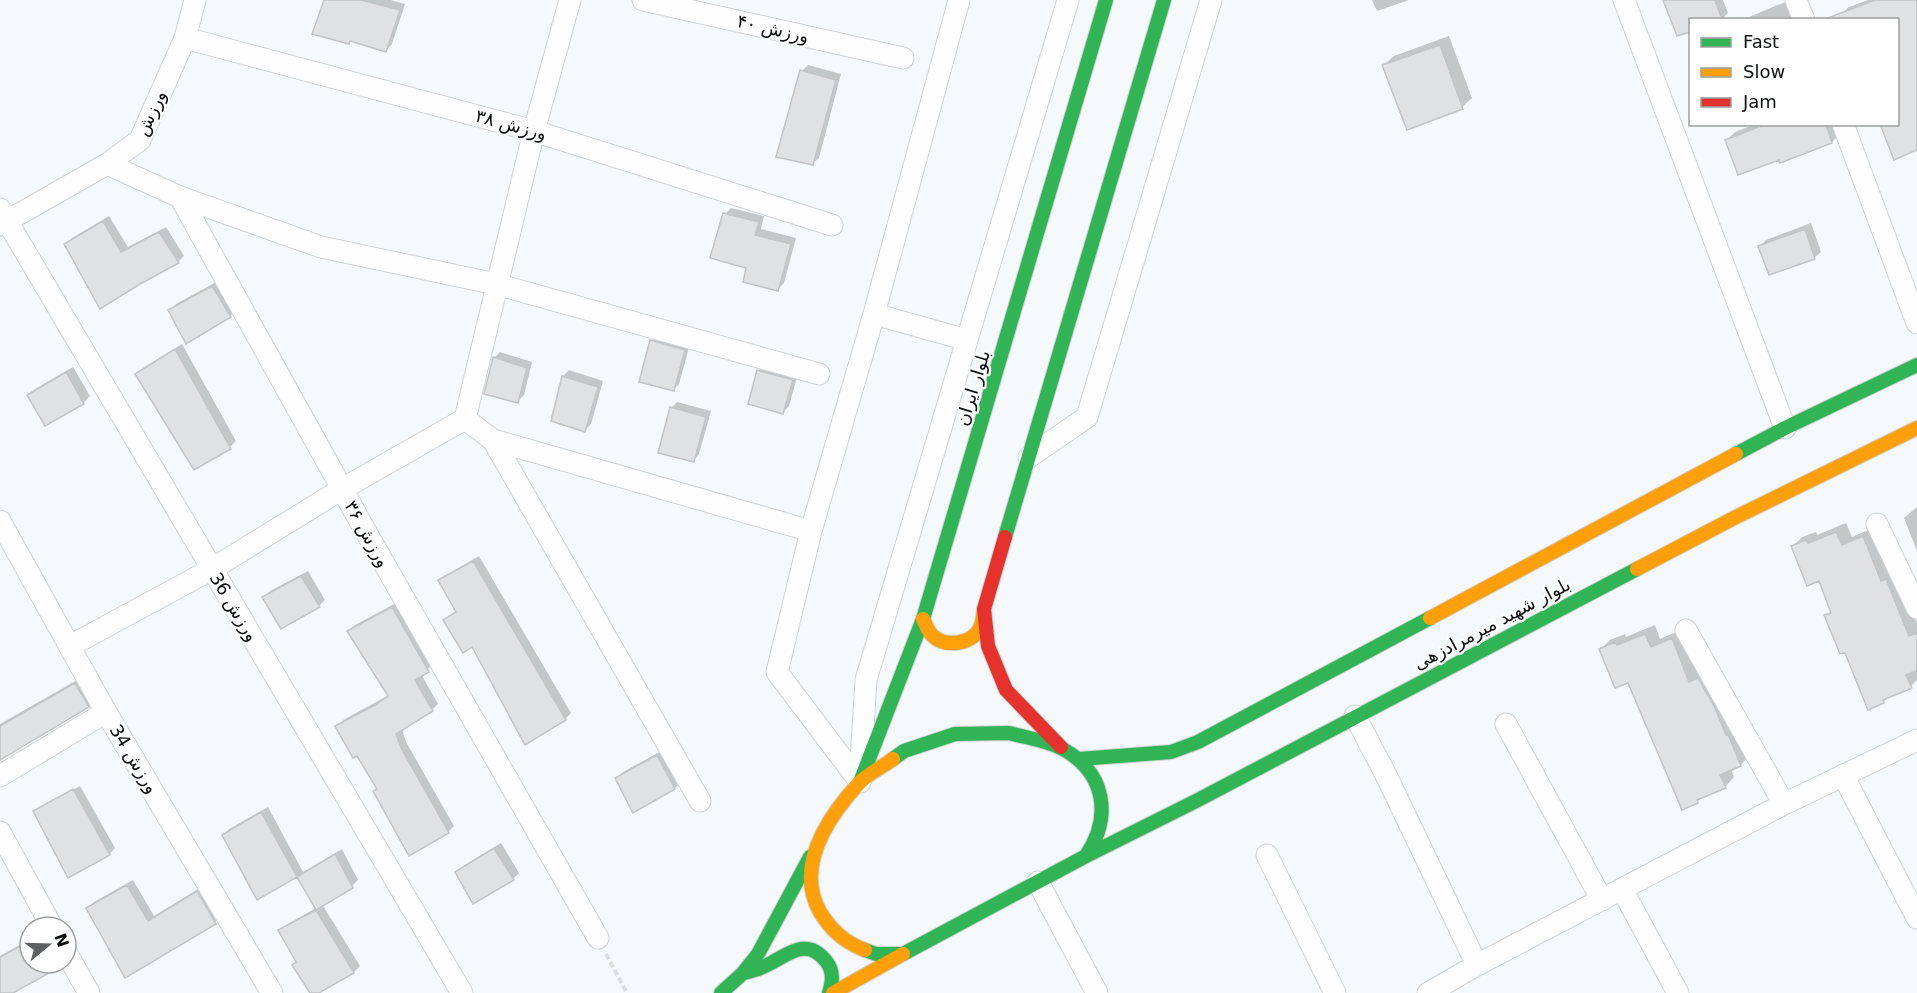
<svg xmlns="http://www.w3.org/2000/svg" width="1917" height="993" font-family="'DejaVu Sans','Noto Sans Arabic',sans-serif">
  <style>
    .shadow { fill: #0003 }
    .building { fill: #e0e1e3; stroke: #c2c4c6; stroke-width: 1.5 }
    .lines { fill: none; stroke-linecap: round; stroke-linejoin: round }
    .street-casing { stroke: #d0d3d5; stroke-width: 23 }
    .fast-casing { stroke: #d0d3d5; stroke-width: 16 }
    .slow-casing { stroke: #d0d3d5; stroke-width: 16 }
    .jam-casing { stroke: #d0d3d5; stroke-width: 16 }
    .path { stroke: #dcdddd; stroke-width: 4; stroke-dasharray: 6 3; stroke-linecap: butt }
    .street { stroke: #fefefe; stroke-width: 21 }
    .fast { stroke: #30b455; stroke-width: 14 }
    .slow { stroke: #ff9f0a; stroke-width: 14 }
    .jam { stroke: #e5322d; stroke-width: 14 }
    .labels { text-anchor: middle; stroke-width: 4.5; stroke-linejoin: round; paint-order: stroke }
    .street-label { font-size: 18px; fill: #0c0e10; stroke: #fff }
  </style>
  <rect width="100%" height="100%" fill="#f6f9fb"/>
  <path class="shadow" d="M325 0H390L405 4 392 44 386 50 351 40 349 42Z
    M1372 0H1409L1377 11Z
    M1669 0H1723L1728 13 1721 20H1690V30L1678 34Z
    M1868 0H1917V148L1894 158 1880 124H1898V20L1842 13 1849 7Z
    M1785 2 1792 20H1742Z
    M1449 36 1472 98 1462 107 1384 65 1394 56Z
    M808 65 841 74 819 158 812 164 802 71Z
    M1755 124H1837L1840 134 1832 142 1781 161 1780 158 1727 140 1735 132Z
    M731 208 764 216 761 229 796 238 784 283 778 289 748 267 725 214Z
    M109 216 128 247 166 227 184 256 178 262 66 244 72 238Z
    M1811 223 1821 252 1814 258 1760 246 1766 240Z
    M218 281 237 310 230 316 187 342 170 311 176 304Z
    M657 335 690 344 679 384 673 390 651 341Z
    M182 344 236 441 230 447 194 468 137 374 143 368Z
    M500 352 532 362 524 395 518 401 494 358Z
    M764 365 798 374 789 406 783 412 758 371Z
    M73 367 90 396 84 402 46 424 29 395 35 389Z
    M569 370 603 381 591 424 585 430 563 376Z
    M677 402 711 411 699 454 693 460 671 408Z
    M1917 507V551L1904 518Z
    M1846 523 1852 537 1873 528 1895 570 1917 623V680L1911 686 1890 695 1883 702 1845 651 1826 616 1832 610 1820 579 1792 547 1802 537 1816 532 1817 535Z
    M479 556 571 713 565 719 525 743 472 645 445 620 457 611 440 581 446 575Z
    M308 571 325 600 319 606 264 598 270 591Z
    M398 602 434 664 421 674 438 704 432 710 402 729 406 742 454 826 448 832 378 788 358 754 337 727 343 720 389 695 349 631 355 625Z
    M1655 625 1660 639 1681 630 1750 755 1741 765 1731 769 1734 777 1725 787 1704 795 1697 802 1628 681 1601 649 1610 640 1625 634 1626 637Z
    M84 676 96 698 88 706 0 758V724Z
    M663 750 681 782 675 788 634 811 617 778 623 772Z
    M79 784 115 848 109 854 35 811 40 806V808L80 786Z
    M268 807 303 872 342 849 358 880 352 886 322 904 360 966 354 972 316 993H312L280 931 286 925 316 908 297 875 258 898 223 835 229 829Z
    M501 843 519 873 513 879 457 872 463 866Z
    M133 880 154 916 203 886 221 916 215 922 126 976 88 908 94 902Z
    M30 939V963H60L54 969 11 993H0V956Z"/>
  <path class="building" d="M324 0H361L400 10 386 52 350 41 349 44 312 34Z
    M1663 0H1715L1722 20H1690V32L1677 36Z
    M1875 0H1917V150L1894 160 1880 124H1898V20H1828V18Z
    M1440 45 1463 109 1407 130 1382 65Z
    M800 70 836 80 813 165 776 157Z
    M1766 124H1826L1832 143 1780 163 1779 160 1738 175 1725 140Z
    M723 213 759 222 755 235 791 244 778 291 743 282 746 268 710 258Z
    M103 221 121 252 159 232 179 263 140 284 100 309 64 244Z
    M1805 229 1815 259 1769 275 1758 246Z
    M212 286 231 317 186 344 168 310Z
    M650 340 685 350 674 391 639 382Z
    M175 349 231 449 194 470 135 374Z
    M493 357 527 368 518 403 484 394Z
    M757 370 793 380 783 414 748 404Z
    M66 372 84 404 45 426 27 395Z
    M562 376 598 387 585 432 551 421Z
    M670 407 706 417 694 462 658 453Z
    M1836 532 1842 545 1863 536 1881 581 1886 579 1909 636 1917 633V670L1906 675 1912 688 1883 700 1884 703 1868 710 1845 653 1840 654 1824 615 1831 613 1819 581 1807 586 1791 546 1806 540 1808 543Z
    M473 561 566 720 525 745 472 647 463 653 443 620 456 612 438 580Z
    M301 576 320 607 281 629 262 597Z
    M392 607 429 672 415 680 433 711 396 734 401 748 449 833 409 856 373 791 377 789 357 756 353 758 335 726 375 705 388 696 347 631Z
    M1645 634 1651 647 1672 638 1689 682 1698 678 1715 708 1726 735 1728 734 1741 766 1720 775 1726 788 1697 800 1698 803 1682 810 1628 683 1615 688 1599 649 1615 642 1617 645Z
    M75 683 89 707 0 760V726Z
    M657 755 675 789 633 813 615 778Z
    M73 789 110 855 68 878 33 811Z
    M261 812 297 877 257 900 222 835Z
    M494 848 514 880 473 904 455 872Z
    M335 854 353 888 316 910 297 877Z
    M127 885 148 921 197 891 216 924 125 978 86 908Z
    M316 910 354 973 319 993H310L292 965 296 962 278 930Z
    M30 941V963H58L60 967 13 993H0V957Z"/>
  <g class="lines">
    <defs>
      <path id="street" d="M643 0 903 58
        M1624 0 1785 428
        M1796 0 1804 20
        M185 38 534 131 832 225
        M1843 124 1917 323
        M107 164 180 197 361 523 598 938
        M180 197 321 247 496 284 819 374
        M0 209 462 993
        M0 225 107 164 140 140 185 38 195 0
        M874 314 967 340
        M465 419 493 440 811 531
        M493 440 700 801
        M1029 457 1087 417 1211 0
        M0 521 106 712 272 993
        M1877 524 1917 608
        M1686 630 1784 804
        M70 646 212 569 342 489 465 419 534 131 570 0
        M1355 716 1385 773 1477 965
        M1506 724 1602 900
        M861 762 866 680 1068 0
        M1843 775 1917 918
        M0 776 106 712
        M860 782 777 672 811 531 874 314 959 0
        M0 832 52 927
        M1267 855 1335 993
        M1038 882 1097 993
        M1622 889 1678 993
        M66 952 89 993
        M1428 993 1477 965 1784 804 1917 740"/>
      <path id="fast" d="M1736 454 1785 428 1917 365
        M1005 537 1164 0
        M893 759 904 751 955 734 1009 733
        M1079 759 1171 752 1198 742 1430 618
        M860 782 923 619 1106 0
        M1086 856 1198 800 1637 569
        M865 950 876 954H903L1086 856C1112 817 1106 773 1063 749 1046 740 1027 738 1009 733
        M744 973C752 971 760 969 767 965 788 955 806 936 826 961 834 971 833 982 829 993
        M721 993 742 974 758 954 810 857"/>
      <path id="slow" d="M1637 569 1734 518 1917 428
        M1430 618 1736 454
        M923 619C926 625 928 632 933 636 946 648 972 644 980 628 983 622 983 615 984 609
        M865 950C844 942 831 930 820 912 794 866 828 817 859 783 868 774 882 767 893 759
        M833 993 903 954"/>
      <path id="jam" d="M1005 537 984 609 988 646 1006 690 1061 747"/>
    </defs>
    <use href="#street" class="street-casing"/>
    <use href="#fast" class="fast-casing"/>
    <use href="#slow" class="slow-casing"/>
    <use href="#jam" class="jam-casing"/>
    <path class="path" d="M606 954 627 993"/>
    <use href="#street" class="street"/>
    <use href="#fast" class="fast"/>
    <use href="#slow" class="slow"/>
    <use href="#jam" class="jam"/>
  </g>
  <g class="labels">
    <g class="street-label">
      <text transform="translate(773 29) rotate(13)" y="6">ورزش ۴۰</text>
      <text transform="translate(151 113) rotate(-65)" y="6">ورزش</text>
      <text transform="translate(511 125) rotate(15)" y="6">ورزش ۳۸</text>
      <text transform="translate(973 388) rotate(-73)" y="6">بلوار ایران</text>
      <text transform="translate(367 534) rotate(61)" y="6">ورزش ۳۶</text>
      <text transform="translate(234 607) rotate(59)" y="6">ورزش 36</text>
      <text transform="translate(1492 624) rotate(-28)" y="6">بلوار شهید میرمرادزهی</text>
      <text transform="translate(134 759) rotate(59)" y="6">ورزش 34</text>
    </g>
  </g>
  <rect x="1689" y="18" width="210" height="108" fill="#ffffff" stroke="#9e9f9f" stroke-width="1.5"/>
  <rect x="1701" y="38" width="30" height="9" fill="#30b455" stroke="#9e9f9f" stroke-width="1.5"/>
  <text x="1743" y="48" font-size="18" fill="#0c0e10">Fast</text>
  <rect x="1701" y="68" width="30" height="9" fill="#ff9f0a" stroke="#9e9f9f" stroke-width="1.5"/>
  <text x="1743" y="78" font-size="18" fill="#0c0e10">Slow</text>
  <rect x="1701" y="98" width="30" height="9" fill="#e5322d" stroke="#9e9f9f" stroke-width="1.5"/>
  <text x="1743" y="108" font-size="18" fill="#0c0e10">Jam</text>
  <g transform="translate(48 945) rotate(71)"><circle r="28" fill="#ffffff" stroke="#9e9f9f" stroke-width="1.5"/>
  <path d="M0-4.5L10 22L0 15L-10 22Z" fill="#5e6062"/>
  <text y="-9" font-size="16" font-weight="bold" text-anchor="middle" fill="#0c0e10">N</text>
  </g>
</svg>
